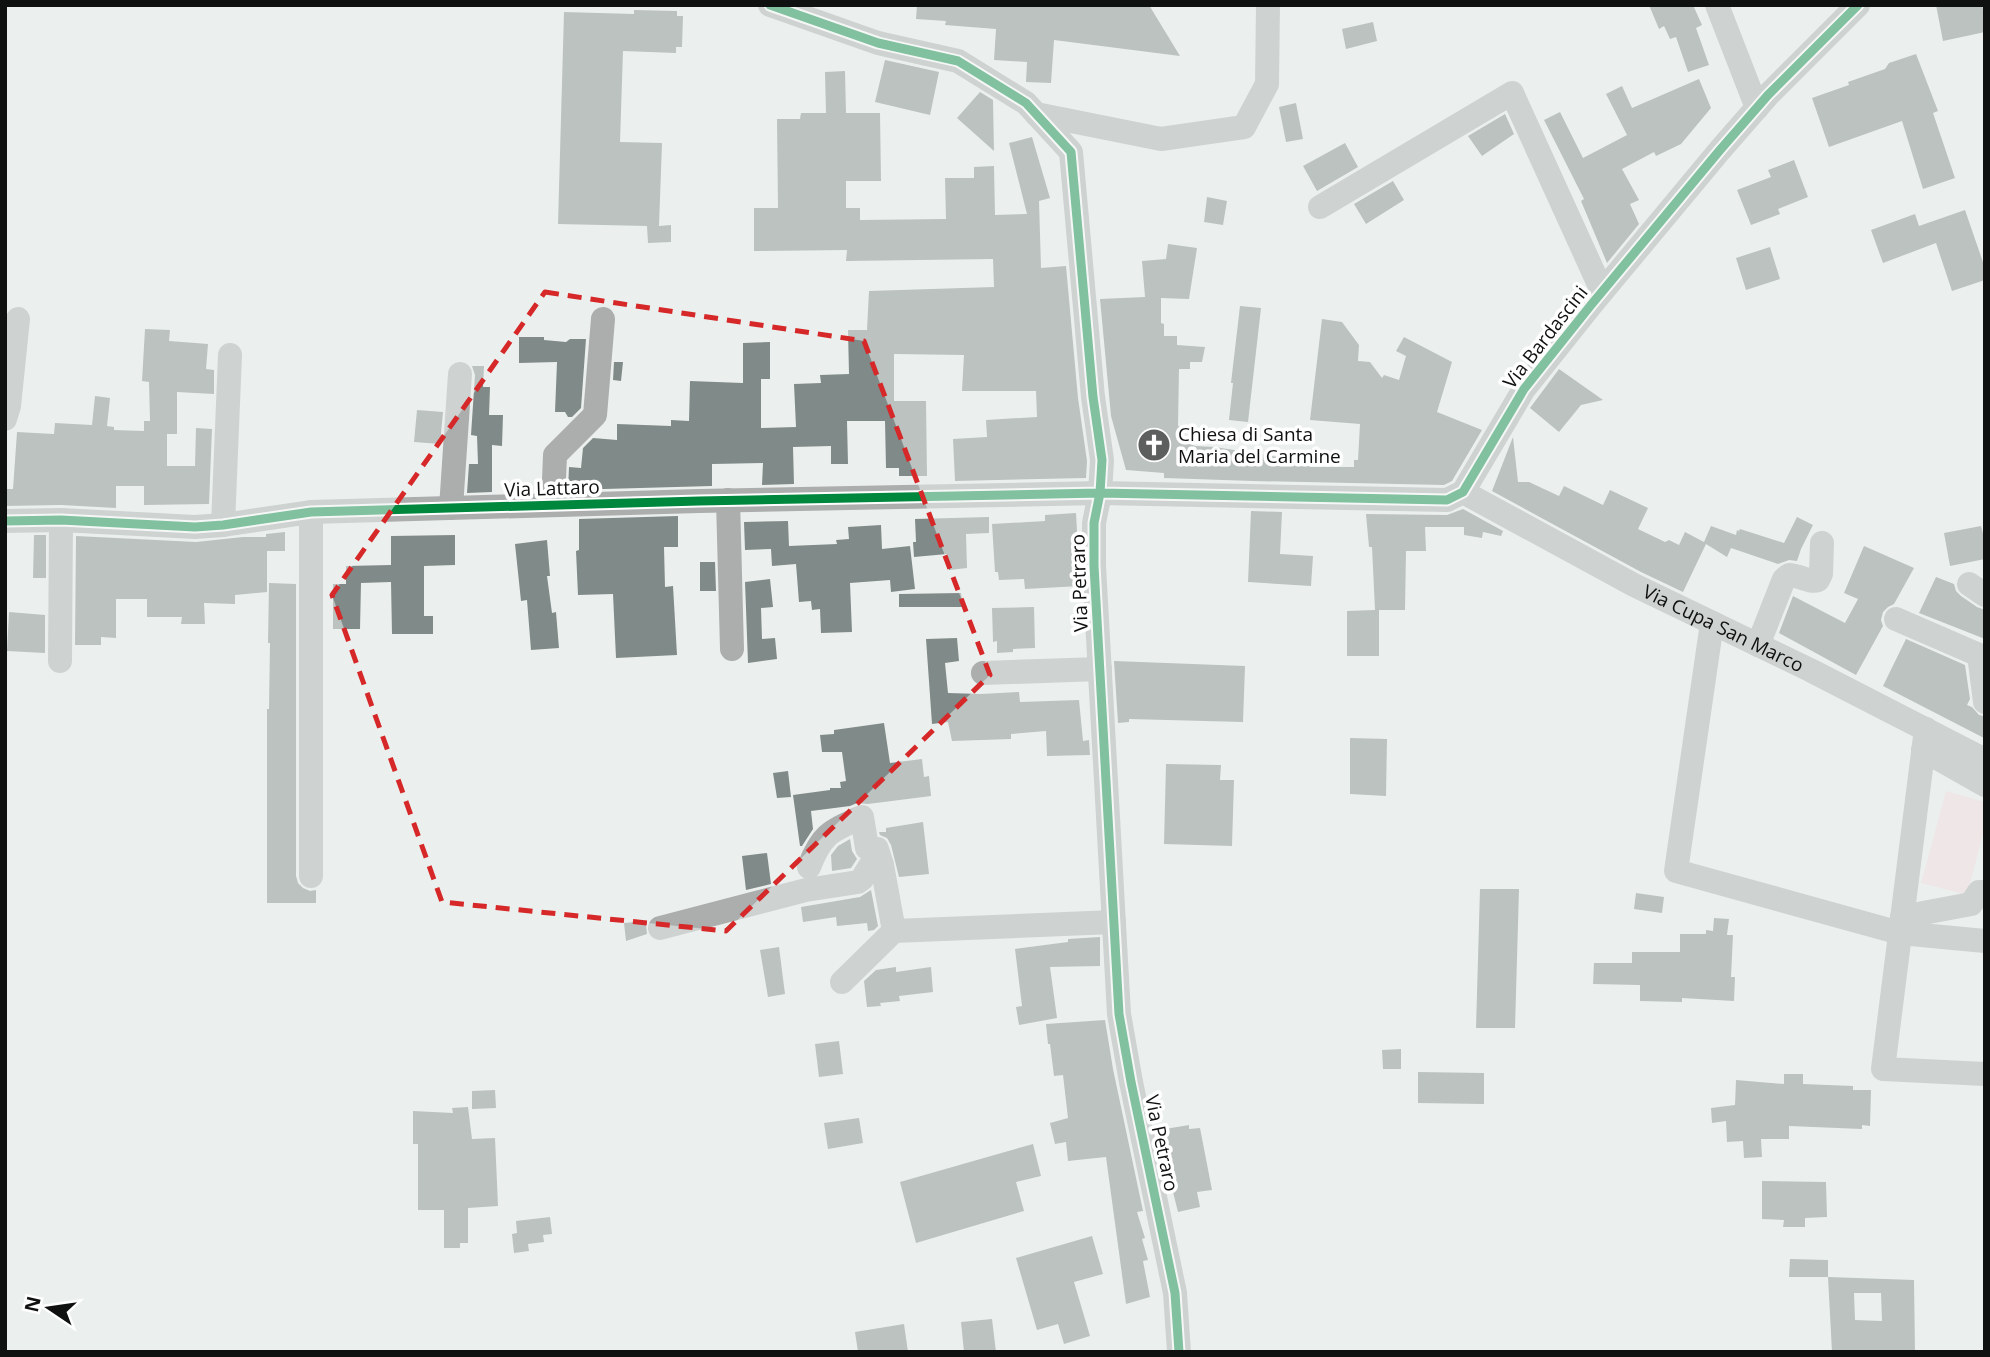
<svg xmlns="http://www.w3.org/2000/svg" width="1990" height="1357" font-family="'Open Sans',sans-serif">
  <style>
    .green { fill: #f2d9de }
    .building { fill: #808a88; fill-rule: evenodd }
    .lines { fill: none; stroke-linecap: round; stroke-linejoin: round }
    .minor { stroke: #acadad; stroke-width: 24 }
    .cycleway-casing { stroke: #fff; stroke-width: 13 }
    .cycleway { stroke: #00873e; stroke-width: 9 }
    .marked { fill: none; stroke: #d62828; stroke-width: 5; stroke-dasharray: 14 9; stroke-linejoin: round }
    .labels { text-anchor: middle; stroke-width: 7; stroke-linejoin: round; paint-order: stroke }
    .street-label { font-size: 19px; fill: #0f1110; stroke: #fff }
    .poi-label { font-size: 19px; fill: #0f1110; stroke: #fff; text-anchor: start }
  </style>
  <rect width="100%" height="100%" fill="#ebf0ee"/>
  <path class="green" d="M1946 791 1985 802V827L1967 895 1921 883Z"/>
  <path class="building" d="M917 5H1149L1180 56 1054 40 1051 83 1026 82 1027 62 994 60 996 29 945 25 946 21 916 19Z
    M1649 5H1693L1702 25 1696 28 1709 65 1688 72 1676 37 1670 39 1664 26 1659 29Z
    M1936 5H1982L1985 18V32L1943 41Z
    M634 10 677 11V16H683L682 47H676V53L623 51 620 142 662 143 659 226 671 225V242L648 243 647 226 558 224 564 12 634 14Z
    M1373 22 1377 41 1346 49 1342 29Z
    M1916 54 1938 111 1933 113 1955 178 1923 189 1902 121 1829 147 1812 98 1849 85 1848 82 1885 69 1889 63Z
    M885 60 939 72 930 115 875 102Z
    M845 71 846 113H880L881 181H846V208H860V220L946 219 945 178H974V167L994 166 995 215 1027 214 1009 143 1032 137 1050 198 1039 201 1041 268 1066 266 1078 398 1087 461 1086 478 955 481 953 439 987 437 986 420 1037 417 1036 391H962L964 355 894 354V401H926L927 476H899V468H886L885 421H847L848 464H831V446L793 447 794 484 762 485 763 463 712 464V486L568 490 569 467 581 468 583 448 593 438 617 440V424L671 426V420L689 421 690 381 743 383V343L770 342V379H761V428L796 427 794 384 821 383 820 375 849 374 848 330H867L869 291 994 287 993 259 846 261 847 250 754 251V208H778L777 119H800L801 113H826L825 72Z
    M1699 79 1711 108 1681 144 1656 156 1654 152 1622 169 1639 200 1630 204 1639 224 1607 263 1581 201 1584 199 1544 120 1560 112 1583 158 1627 135 1606 94 1622 86 1632 108Z
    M980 92 993 100 994 151 957 118Z
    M1296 103 1303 139 1286 142 1279 107Z
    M1505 114 1514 134 1482 156 1468 136Z
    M1345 143 1358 167 1317 191 1303 166Z
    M1794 160 1808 197 1778 209 1780 214 1751 225 1737 190 1771 177 1768 170Z
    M1393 181 1404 200 1366 224 1354 204Z
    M1207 197 1227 201 1223 225 1204 222Z
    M1965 210 1985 268V280L1952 291 1936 243 1883 263 1871 230 1915 214 1919 226Z
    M1168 244 1197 248 1189 299 1161 298V323L1164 324V336H1177V345L1205 347 1202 362H1190V369H1179L1178 426 1182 427 1178 438 1195 446 1215 447 1284 458V452L1296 460H1310V467H1354V460H1358L1360 424 1310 420 1322 319 1342 322 1359 345 1358 361 1370 362 1382 378 1384 375 1399 380 1406 356 1396 351 1404 337 1452 362 1437 412 1482 430 1452 481 1444 485 1253 481 1164 478V473L1126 470 1111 416 1100 299 1145 297 1142 261 1166 259Z
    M1770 247 1780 279 1746 290 1736 258Z
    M1240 306 1261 308 1248 422 1229 420 1233 383H1231Z
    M145 329 170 330 169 341 208 344 206 369 214 370V394L177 392V434H167V466H195L196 428 212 429 209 504 144 505V486H116V508L61 505 5 506V489H13L17 432 54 434 55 423 92 425 95 396 110 398 107 426 114 427V430L144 431V421H150L149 382 142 381Z
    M519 337H544V340L566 342 570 339H586L581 408 572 417H568L565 412H555L557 362 519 363Z
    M614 362H623L621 381 613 380Z
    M472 366H484L483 387H490L489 415H503L502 446 492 445V492L467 493 469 464H478L477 436 471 435 475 375Z
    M1559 369 1603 400 1581 405 1559 432 1530 408Z
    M417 410 443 412 440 444 414 442Z
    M1513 437 1518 482H1529L1559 496 1564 486 1603 505 1610 490 1648 508 1638 529 1665 542 1669 540 1679 545 1685 532 1704 542 1711 526 1736 535 1737 530 1739 531 1740 529 1784 543 1797 517 1813 525 1801 549 1797 561 1789 560 1778 564 1731 548 1727 557 1706 544 1683 592 1641 572 1492 491Z
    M1463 509 1503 531 1501 536 1483 532 1482 538 1464 535V527H1425L1426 551H1406L1405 610H1379V656H1347V611L1375 610 1372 547H1369L1366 514 1447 515Z
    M1251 511 1282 512 1280 554 1313 556 1311 586 1248 582Z
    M1076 513 1080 586 1025 589 1024 579 999 580 998 572H995L992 524 1045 521V515Z
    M678 516V547H664L665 587 673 586 677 655 616 658 613 594 578 595 576 551 579 550V519Z
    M989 517V533L966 534 967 568 949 570 947 554 914 557 913 542H916L915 519Z
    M788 521 789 546 837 544 836 540 849 539 848 527 881 525 882 549 910 546 915 589 891 592 890 580 850 583 852 632 821 633 820 609 812 610 811 601 799 602 796 564 772 566 771 549 745 550 744 522Z
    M1981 526 1985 541V559L1950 566 1944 533Z
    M285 532V551H267V592L235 595V604L204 603 205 624H181L182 617H147V599H116V638L101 637V645H75L76 536 196 542 243 537H266V534Z
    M34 535H46V578H33Z
    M455 535V565L424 566V616H433V634H392L391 582 361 583 360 629H333V584H346V566L391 565V536Z
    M547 540 550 576H547L552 613 556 612 559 648 531 650 527 600 521 601 515 544Z
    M1864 546 1914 568 1894 604 1888 607 1883 612 1881 620 1883 626 1856 675 1779 633 1793 596 1845 623 1858 599 1844 593Z
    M700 562H715L716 591H700Z
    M1936 577 1954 584 1956 591 1961 596 1977 607 1985 610V639L1919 613Z
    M770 579 773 607 761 608 762 639 775 638 777 659 748 663 745 582Z
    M269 583 296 584V876L298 883 303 888 310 891 316 890V903H267V709H269L270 643H268Z
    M961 593 963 607H899V594Z
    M1034 607 1035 648 1013 649V652L997 653V641L993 642 992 608Z
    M9 612 45 615V653L7 651Z
    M957 638 959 661 945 663 948 693 981 694 1019 692 1020 702 1079 700 1083 741 1089 740 1090 755 1047 756 1046 731 1011 734V739L952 741 948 722 932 724 926 639Z
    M1906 639 1965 665 1970 699 1967 705 1972 707 1979 715 1983 716 1984 738 1883 686Z
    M1114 661 1245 666 1243 722 1129 719V722L1118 723Z
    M884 723 890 763 922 759 924 777 929 776 931 796 868 804 857 803 850 806 811 811 813 829 802 846H800L793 795 830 790V788H841L840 782 846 781 842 752H822L820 735 834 734V730Z
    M1350 738 1387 739 1386 796 1350 794Z
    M1166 764 1221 765 1220 780H1234L1232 846 1164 844Z
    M788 771 791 797 777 798 773 773Z
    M923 822 929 874 899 877 891 845 887 838 880 835 879 832H886V828Z
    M850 839 852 851 857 859 851 868 832 871 831 855 838 846Z
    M767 853 771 884 746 890 742 856Z
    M1480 889H1519L1515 1028H1476Z
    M871 890 878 926 874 930 868 931 867 923 837 926 836 917 803 922 801 907 860 897Z
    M1636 893 1664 897 1662 913 1634 909Z
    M1714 918 1729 919 1727 935H1733L1731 977H1735L1734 1001 1682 998V1002L1640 1001V985L1593 984 1594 963H1632V952H1680V934H1706V930L1713 931Z
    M647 921 646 925 647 934 626 941 624 923Z
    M1100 937V966L1050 967 1057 1018 1019 1025 1016 1007 1022 1006 1015 949 1068 942V939Z
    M779 947 785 994 768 997 760 950Z
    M896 967V972L931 967 933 992 899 996 900 1001 880 1003 881 1006 867 1007 864 981 876 970Z
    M1105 1020 1113 1069 1143 1211 1137 1212 1145 1238 1142 1239 1148 1260 1143 1261 1150 1297 1126 1304 1106 1157 1068 1161 1066 1142 1055 1144 1050 1123 1068 1118 1063 1075 1054 1076 1050 1044H1048L1046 1024Z
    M839 1041 843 1074 819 1077 815 1044Z
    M1401 1049V1069H1383L1382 1050Z
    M1418 1072 1484 1073V1104L1418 1103Z
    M1784 1074H1803V1084L1853 1086V1090H1871L1870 1126 1862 1125V1129L1789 1126V1139H1761L1762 1157 1744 1158 1743 1141 1727 1142 1726 1121 1712 1123 1711 1108 1735 1105 1736 1080 1784 1084Z
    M495 1090 496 1108 472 1109V1091Z
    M468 1107 472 1139 495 1138 498 1206 468 1208V1243H460V1248H444V1210H418V1144H413V1111L453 1113 452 1108Z
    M859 1118 863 1143 828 1149 824 1123Z
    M1189 1125V1129L1200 1128 1212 1190 1197 1192 1200 1207 1178 1212 1173 1192H1170L1159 1130Z
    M1033 1144 1041 1176 1016 1182 1024 1211 916 1243 900 1182Z
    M1762 1181 1826 1182 1827 1217 1805 1218V1227H1783L1784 1220 1762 1219Z
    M550 1217 552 1234 543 1235 544 1242 528 1244 529 1251 514 1253 512 1234 517 1233 516 1221Z
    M1092 1236 1103 1274 1074 1282 1090 1336 1064 1344 1058 1324 1037 1330 1016 1258Z
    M1790 1259 1828 1260V1277L1914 1280 1915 1352H1832L1828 1277H1789ZM1854 1293H1881L1882 1321 1855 1320Z
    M992 1319 996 1352H964L961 1322Z
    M904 1324 908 1352H858L855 1332Z"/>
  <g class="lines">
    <g class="minor">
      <path d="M770 5 878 43 958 61 1026 103 1071 152 1093 397 1102 460 1100 493 1094 523V566L1119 1014 1131 1082 1175 1293 1179 1352"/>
      <path d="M1717 5 1757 108"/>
      <path d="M1036 114 1161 139 1244 127 1267 84 1268 5"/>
      <path d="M1320 207 1512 93 1602 291"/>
      <path d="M5 419 9 406 18 319"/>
      <path id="s1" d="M1463 492 1634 585 1810 670 1985 760"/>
      <path d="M728 500 732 649"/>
      <path d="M553 505 555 455 595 415 603 319"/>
      <path d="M451 508 460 374"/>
      <path d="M311 512V876"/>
      <path d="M5 521 61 520 195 527 223 525 311 512 699 501 1100 493 1447 500 1463 492 1524 389 1591 305 1720 150 1768 95 1858 5"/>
      <path d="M223 525 230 355"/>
      <path d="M1969 584 1985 595"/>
      <path d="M1896 619 1979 655 1985 702"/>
      <path d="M1712 623 1676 871 1900 933 1985 941"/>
      <path d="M1758 645 1784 579 1789 575C1799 575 1809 583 1818 580L1821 574 1822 543"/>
      <path d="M60 661 61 520"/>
      <path d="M983 673 1100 669"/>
      <path d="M1926 729 1883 1069 1985 1074"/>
      <path d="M1923 750 1985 785"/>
      <path d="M809 867C822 833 831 831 862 817L867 848 877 849 882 865 894 931"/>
      <path d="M1902 917 1971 904 1979 892H1985"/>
      <path d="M660 928 806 890 858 882 862 879 870 866 882 865"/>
      <path d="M842 982 894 931 1114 922"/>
    </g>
    <defs>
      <path id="cycleway" d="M770 5 878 43 958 61 1026 103 1071 152 1093 397 1102 460 1100 493 1094 523V566L1119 1014 1131 1082 1175 1293 1179 1352
        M5 521 61 520 195 527 223 525 311 512 699 501 1100 493 1447 500 1463 492 1524 389 1591 305 1720 150 1768 95 1858 5"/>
    </defs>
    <use href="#cycleway" class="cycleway-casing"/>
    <use href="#cycleway" class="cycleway"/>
  </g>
  <path d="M0 0H1990V1357H0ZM545 292 864 341 990 675 726 931 442 902 332 595Z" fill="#ebf0ee" fill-opacity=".55" fill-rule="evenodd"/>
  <path class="marked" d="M545 292 864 341 990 675 726 931 442 902 332 595Z"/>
  <defs>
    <symbol id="church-disc" viewBox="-11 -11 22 22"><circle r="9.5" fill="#5c5f5e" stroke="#fff"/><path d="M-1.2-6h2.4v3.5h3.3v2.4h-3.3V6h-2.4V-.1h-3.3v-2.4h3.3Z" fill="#fff"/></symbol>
  </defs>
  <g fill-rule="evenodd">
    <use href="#church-disc" x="1135" y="426" width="38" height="38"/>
  </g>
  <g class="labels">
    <g class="street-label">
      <text transform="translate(1545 337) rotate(-52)" y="7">Via Bardascini</text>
      <text transform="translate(552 488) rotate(-2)" y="7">Via Lattaro</text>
      <text transform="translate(1079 583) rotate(-92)" y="7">Via Petraro</text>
      <text dy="7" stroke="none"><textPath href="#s1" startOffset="294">Via Cupa San Marco</textPath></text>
      <text transform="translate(1162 1143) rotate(78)" y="7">Via Petraro</text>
    </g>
    <g class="poi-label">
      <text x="1178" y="441">Chiesa di Santa<tspan x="1178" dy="22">Maria del Carmine</tspan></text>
    </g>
  </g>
  <rect width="1990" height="1357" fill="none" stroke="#0f1110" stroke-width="14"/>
  <g transform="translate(49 1308) rotate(283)" stroke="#ffffff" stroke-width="5" paint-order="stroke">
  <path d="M0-5L12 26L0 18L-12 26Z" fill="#0f1110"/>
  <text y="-10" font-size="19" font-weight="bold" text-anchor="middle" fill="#0f1110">N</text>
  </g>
</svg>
